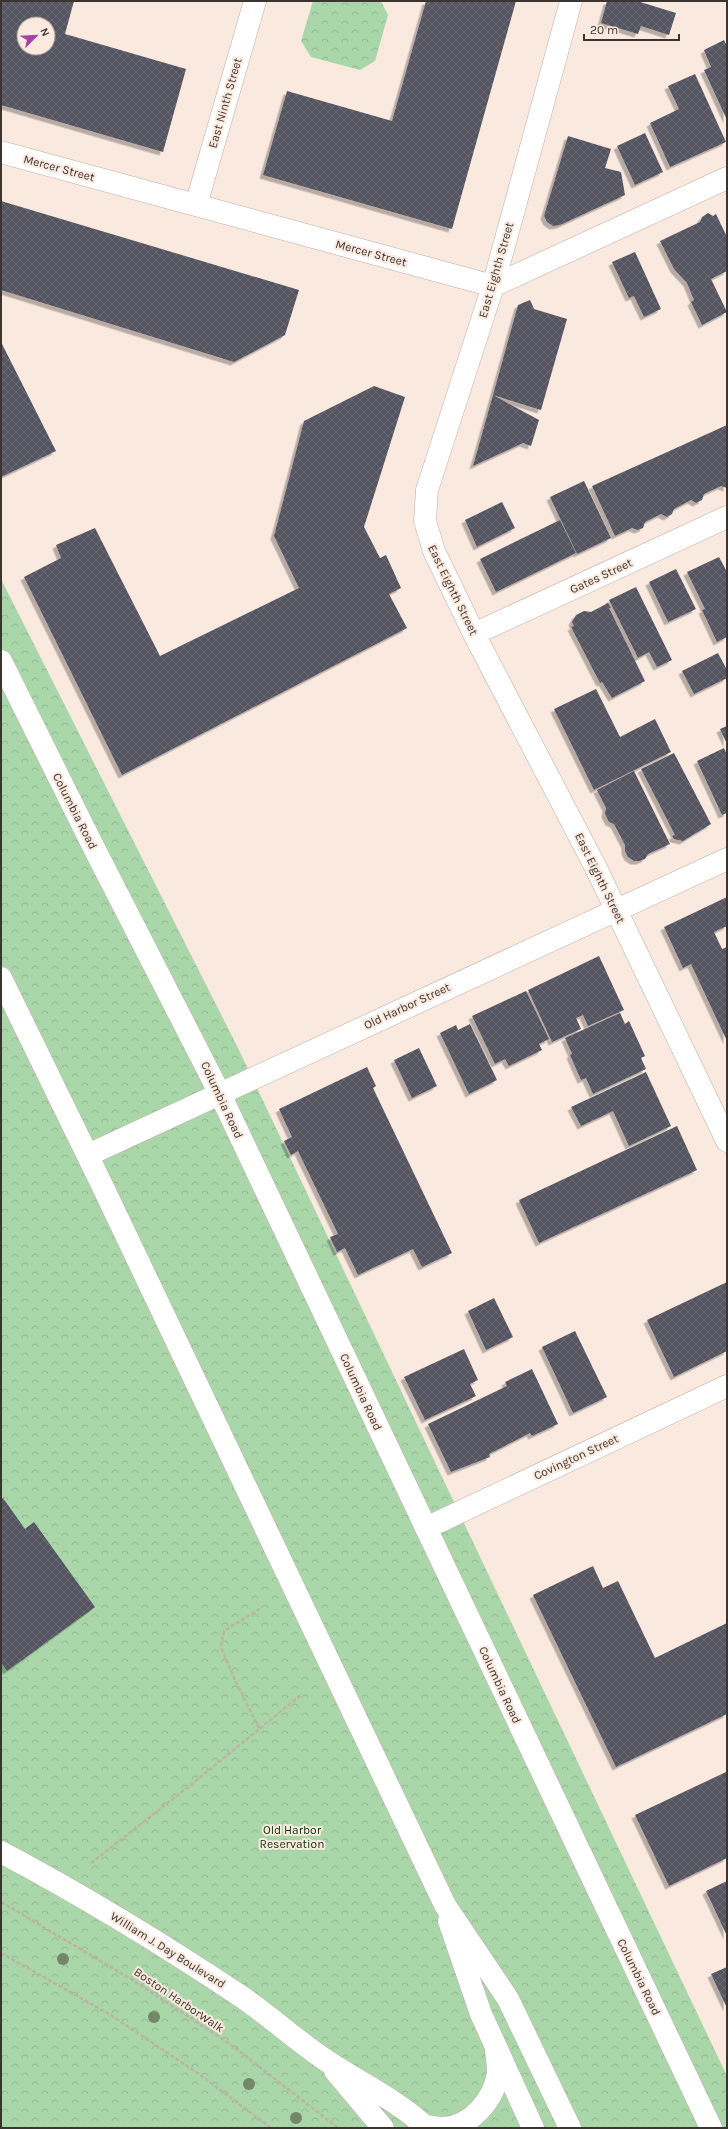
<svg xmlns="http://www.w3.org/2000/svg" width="728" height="2129" font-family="Karla,sans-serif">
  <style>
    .park { fill: url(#park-crowns) }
    .building { fill: url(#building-cross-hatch); fill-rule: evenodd; filter: url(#shadow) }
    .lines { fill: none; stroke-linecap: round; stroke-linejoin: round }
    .minor-casing { stroke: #bcaca3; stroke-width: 23 }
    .tertiary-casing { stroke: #bcaca3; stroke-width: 23 }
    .secondary-casing { stroke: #bcaca3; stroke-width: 23 }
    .primary-casing { stroke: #bcaca3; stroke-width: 23 }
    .path { stroke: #beb1a8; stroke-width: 2.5; stroke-dasharray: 4 2; stroke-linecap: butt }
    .minor { stroke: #fff; stroke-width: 22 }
    .tertiary { stroke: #fff; stroke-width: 22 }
    .secondary { stroke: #fff; stroke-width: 22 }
    .primary { stroke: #fff; stroke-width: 22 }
    .tree { fill: #738769 }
    .labels { text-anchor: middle; stroke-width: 4; stroke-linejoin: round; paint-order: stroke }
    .street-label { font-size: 12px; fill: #3b3430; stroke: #fae9df }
    .park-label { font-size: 12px; fill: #043709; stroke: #fae9df }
  </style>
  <defs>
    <pattern id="park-crowns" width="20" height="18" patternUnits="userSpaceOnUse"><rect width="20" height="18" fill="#aad7a9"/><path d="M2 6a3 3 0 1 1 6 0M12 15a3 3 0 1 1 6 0" fill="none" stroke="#93b992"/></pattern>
    <pattern id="building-cross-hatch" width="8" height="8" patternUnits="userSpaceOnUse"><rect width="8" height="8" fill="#555462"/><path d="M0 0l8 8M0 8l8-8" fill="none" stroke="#6b6a75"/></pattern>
    <filter id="shadow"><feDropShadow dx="-3.5" dy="3.5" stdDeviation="0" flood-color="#0004"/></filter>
  </defs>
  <rect width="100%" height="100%" fill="#fae9df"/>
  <path class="park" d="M313 1H381L388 15 375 61 360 70 311 57 301 41Z
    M1 579 238 1048 727 2076V2128H1Z"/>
  <path class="building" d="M1 1H74L65 34 186 69 163 152 1 105ZM24 24H48V48H24Z
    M426 1H516L452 229 263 175 287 91 392 121Z
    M607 1H637L676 13 669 35 641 26 638 34 601 23Z
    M724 40 727 46V120L704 70 711 67 704 50Z
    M695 74 726 142 670 167 650 123 679 109 668 86Z
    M645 133 663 172 635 185 617 146Z
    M568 136 611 149 605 168 621 172 625 195 560 225 553 226 547 222 544 216Z
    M1 201 299 290 285 335 234 362 1 290Z
    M708 213 713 216 716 214 727 237V271L711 279 727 312 702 325 691 302 694 300 687 283 674 269 660 241 700 222 702 217Z
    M635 252 661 309 644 317 634 296 629 298 612 262Z
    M530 300 534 309 567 319 541 410 493 395 518 305Z
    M1 342 56 451 1 477Z
    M374 386 405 397 364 527 380 558 386 555 401 588 389 594 407 628 122 775 24 577 61 558 56 545 95 528 160 656 299 588 274 536 304 421Z
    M493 395 539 420 531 446 523 443 473 466Z
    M727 425V488L721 486 704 494 702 500 696 503 691 500 674 509 672 514 667 517 661 514 645 522 643 528 638 530 632 528 615 536 592 486Z
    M584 481 611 538 577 554 550 497Z
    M502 502 515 528 477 547 465 520Z
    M560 520 576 553 496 592 480 559Z
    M719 557 727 572V637L717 642 702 610 705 609 687 572Z
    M676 569 696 609 668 622 649 582Z
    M636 587 672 660 657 667 649 652 638 658 609 600Z
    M608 603 611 608H609L645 681 612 698 602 682 600 683 571 627 574 626 572 622 576 615 584 611 591 612Z
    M718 653 727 670V678L694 694 682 671Z
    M596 689 620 737 655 719 671 752 594 790 554 709Z
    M727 726V744L720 729Z
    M724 748 727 755V813L722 815 697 761Z
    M674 753 711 824 683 841 674 839 672 836 675 835 641 769Z
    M634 771 670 844 648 854 645 859 639 861H634L628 857 625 851V845L614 824 609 822 605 814 606 808 597 790Z
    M727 897V926L714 932 722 949 727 947V1041L691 964 683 968 664 927Z
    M599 956 624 1010 588 1026 583 1015 576 1018 581 1029 552 1042 528 990Z
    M526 991 549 1039 539 1044 542 1050 509 1066 505 1059 495 1064 472 1016Z
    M620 1013 625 1024 629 1021 645 1056 641 1058 646 1069 593 1094 586 1078 581 1080 570 1055 572 1054 565 1038Z
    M470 1024 497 1080 469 1094 440 1033 456 1025 458 1030Z
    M419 1048 437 1086 412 1098 394 1060Z
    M367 1067 376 1086 373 1088 452 1253 422 1267 413 1249 358 1275 345 1248 337 1252 330 1237 338 1234 298 1151 291 1155 284 1141 292 1137 279 1109Z
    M646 1072 671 1126 629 1146 613 1111 581 1126 571 1107Z
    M677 1126 697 1170 539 1243 519 1200Z
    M727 1282V1351L674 1377 647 1320Z
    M494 1298 513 1337 486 1350 468 1311Z
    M575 1331 607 1397 573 1413 542 1347Z
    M464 1349 478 1380 470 1384 476 1396 425 1420 404 1377Z
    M532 1369 558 1424 532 1436 530 1433 489 1454 490 1457 451 1472 428 1424 507 1386 505 1382Z
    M3 1498 25 1529 34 1522 95 1607 7 1671 1 1662V1499Z
    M593 1566 603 1588 618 1581 655 1658 727 1623V1714L616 1767 533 1595Z
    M726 1772 727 1858 669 1886 635 1815Z
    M727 1881V1936L706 1891Z
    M727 1967V2008L711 1974Z"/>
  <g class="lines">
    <defs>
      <path id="minor" d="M571 1 493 286 427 490 425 521 434 551 474 634 596 868 727 1141
        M1 152 493 286 727 178
        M196 205 255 1
        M474 634 727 517
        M426 1528 727 1386"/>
      <path id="tertiary" d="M88 1155 727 859"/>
      <path id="secondary" d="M1 661 93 846 220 1094 711 2128
        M1 978 102 1185 445 1905 508 1999 570 2128
        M449 1921 481 2014 533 2128"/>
      <path id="primary" d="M1 1852C84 1896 164 1945 242 1997 271 2017 297 2041 327 2061 360 2083 397 2100 427 2128
        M335 2071 383 2128
        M425 2126C430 2126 437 2128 443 2128 471 2127 495 2099 498 2072 498 2066 497 2058 496 2051"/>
    </defs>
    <use href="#minor" class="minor-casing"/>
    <use href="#tertiary" class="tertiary-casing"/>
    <use href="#secondary" class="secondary-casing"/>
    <use href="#primary" class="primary-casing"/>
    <path class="path" d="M259 1728 234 1678 221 1647 224 1631 261 1608
      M91 1863 192 1784 302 1694
      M1 1902 131 1979 230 2044 338 2128
      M1 1953 109 2014 199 2074 271 2128"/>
    <use href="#minor" class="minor"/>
    <use href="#tertiary" class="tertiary"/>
    <use href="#secondary" class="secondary"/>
    <use href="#primary" class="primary"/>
  </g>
  <g class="tree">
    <circle cx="63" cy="1959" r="6"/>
    <circle cx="154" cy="2017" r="6"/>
    <circle cx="249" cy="2084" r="6"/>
    <circle cx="296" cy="2118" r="6"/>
  </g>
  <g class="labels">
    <g class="street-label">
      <text transform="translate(225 103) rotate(-74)" y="4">East Ninth Street</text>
      <text transform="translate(59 168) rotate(15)" y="4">Mercer Street</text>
      <text transform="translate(371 253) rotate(15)" y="4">Mercer Street</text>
      <text transform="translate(496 270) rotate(-74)" y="4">East Eighth Street</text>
      <text transform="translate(601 576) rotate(-25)" y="4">Gates Street</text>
      <text transform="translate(453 590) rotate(64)" y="4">East Eighth Street</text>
      <text transform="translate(75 811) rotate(63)" y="4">Columbia Road</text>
      <text transform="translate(600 878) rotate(64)" y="4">East Eighth Street</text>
      <text transform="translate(407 1006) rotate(-25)" y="4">Old Harbor Street</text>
      <text transform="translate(222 1100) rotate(65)" y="4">Columbia Road</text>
      <text transform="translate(361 1392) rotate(65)" y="4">Columbia Road</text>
      <text transform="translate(576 1457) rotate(-25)" y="4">Covington Street</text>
      <text transform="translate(500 1685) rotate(65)" y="4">Columbia Road</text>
      <text transform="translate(168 1950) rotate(32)" y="4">William J. Day Boulevard</text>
      <text transform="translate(639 1977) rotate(64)" y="4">Columbia Road</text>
      <text transform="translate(179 2000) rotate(34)" y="4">Boston HarborWalk</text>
    </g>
    <g class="park-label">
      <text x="292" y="1834">Old Harbor<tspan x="292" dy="14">Reservation</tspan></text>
    </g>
  </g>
  <rect width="728" height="2129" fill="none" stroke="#3b3430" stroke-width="4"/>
  <g transform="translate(36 36) rotate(66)"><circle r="19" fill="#fae9df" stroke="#aea199"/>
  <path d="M0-3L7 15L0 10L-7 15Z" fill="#a642a7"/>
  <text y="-6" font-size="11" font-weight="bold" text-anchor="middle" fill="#3b3430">N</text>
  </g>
  <path d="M584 34v6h95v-6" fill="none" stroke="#3b3430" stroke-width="2"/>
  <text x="590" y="34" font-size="12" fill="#3b3430" stroke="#fae9df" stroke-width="3" paint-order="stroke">20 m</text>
</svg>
